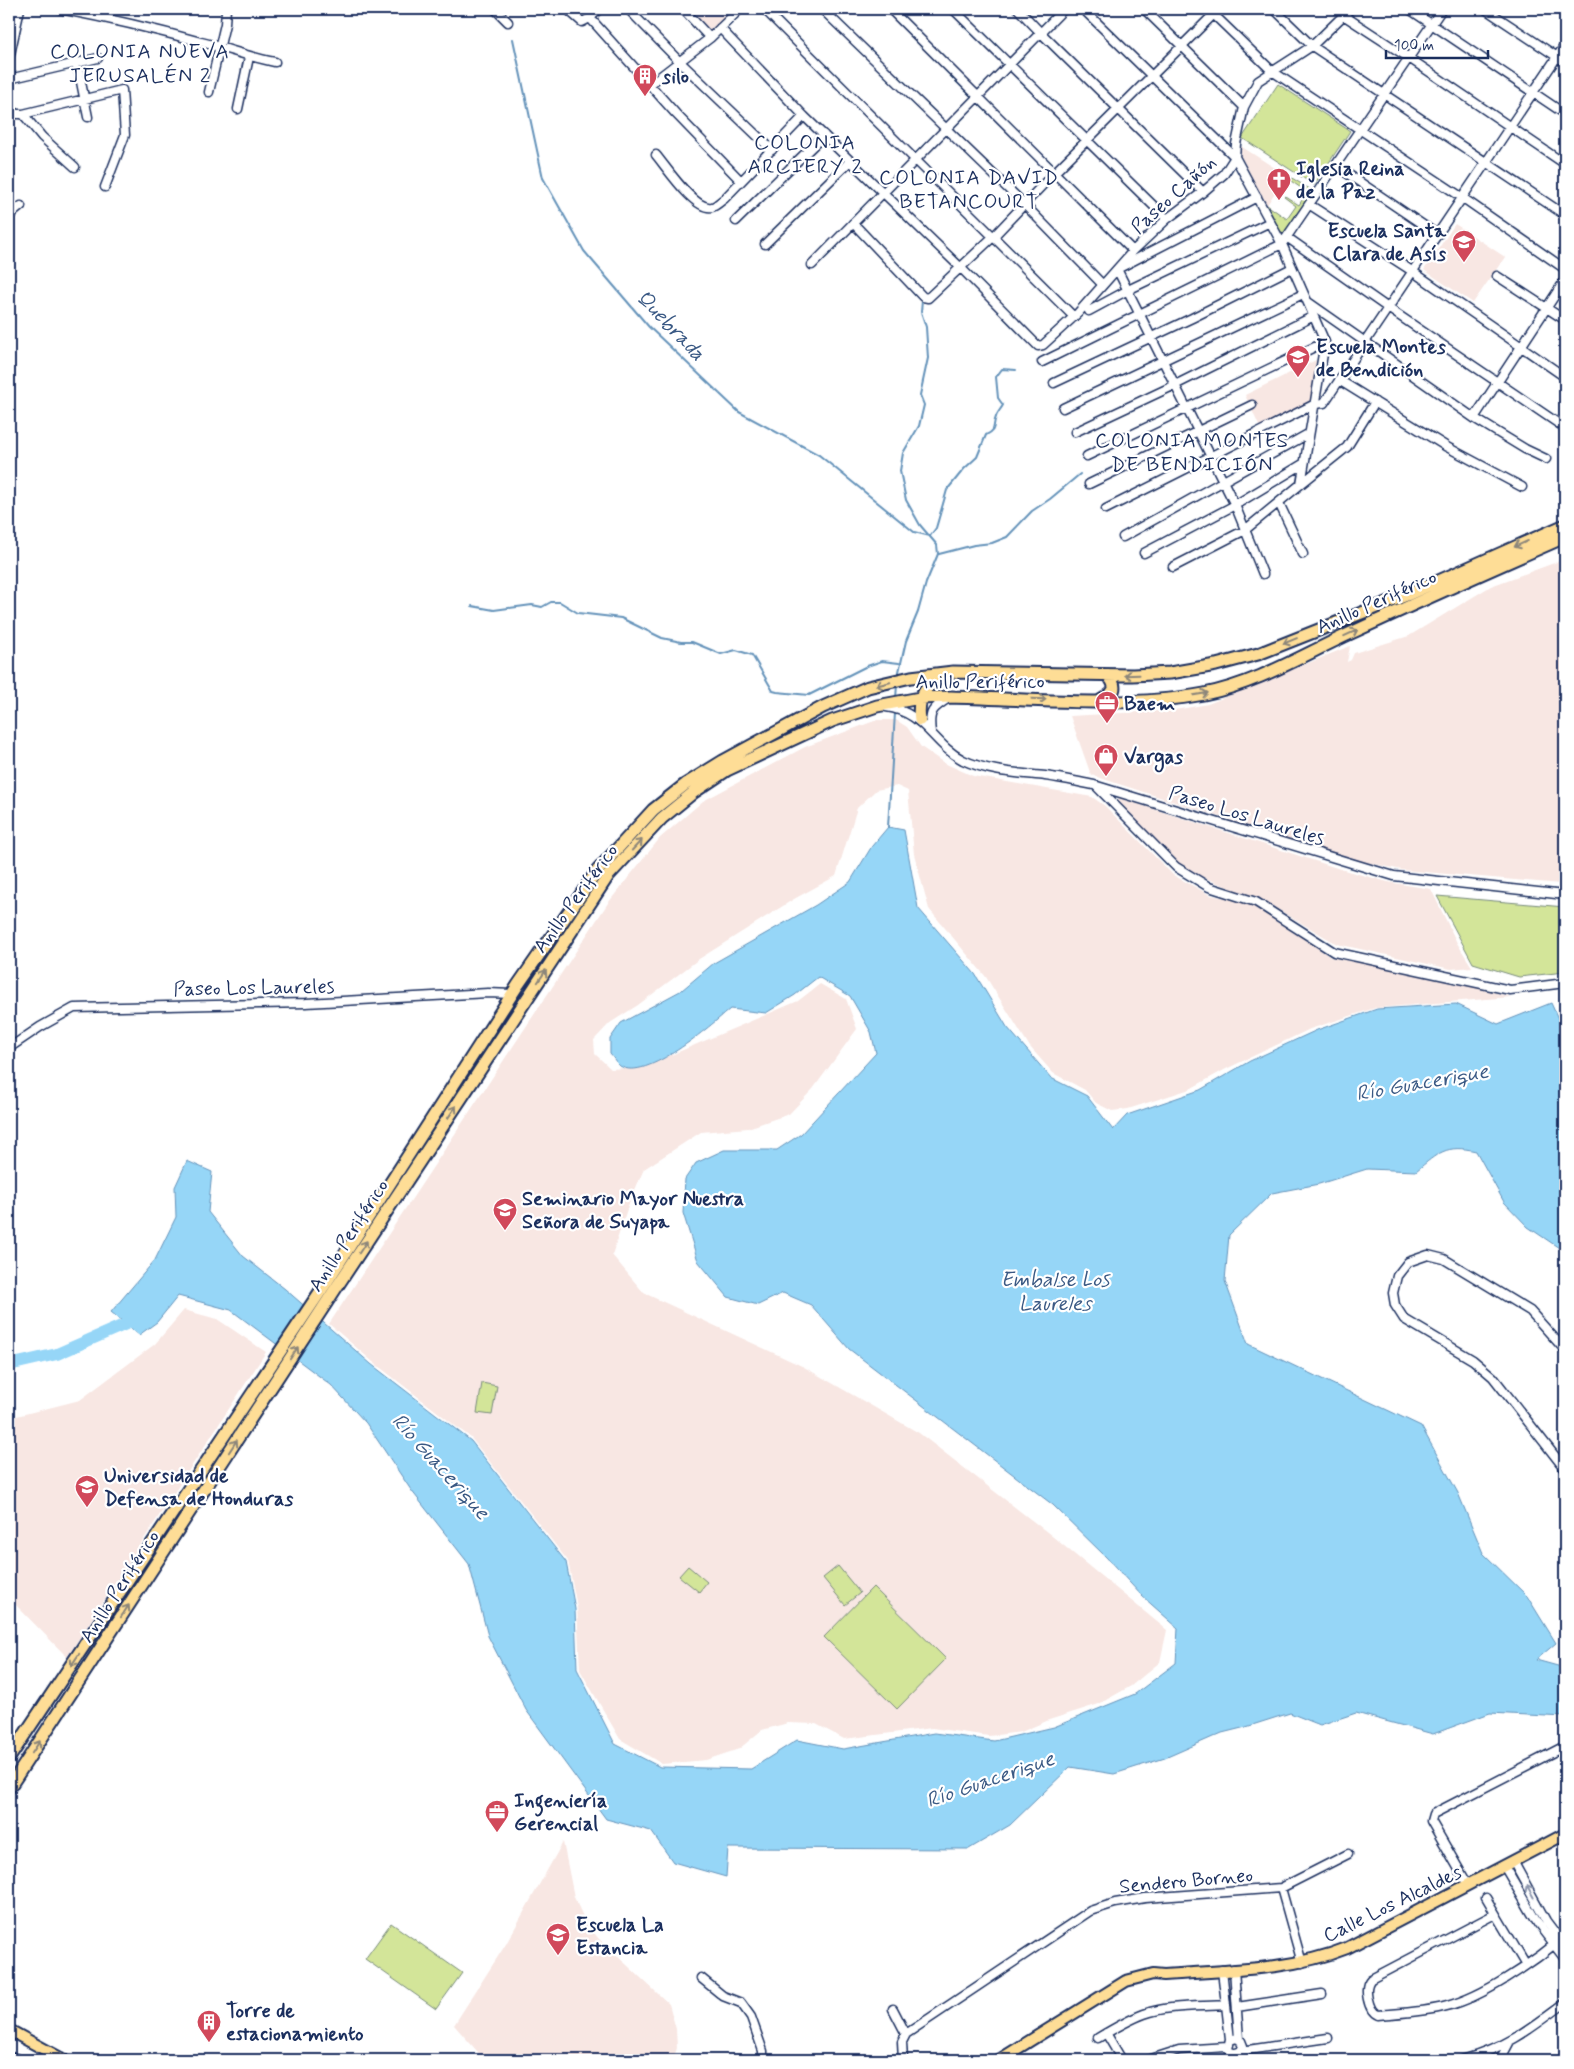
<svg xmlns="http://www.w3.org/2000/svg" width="1574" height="2069" font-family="Mynerve,sans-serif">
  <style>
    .built { fill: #f8e7e3 }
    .green { fill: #d3e599; stroke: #778a7c }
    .water { fill: #96d6f7; stroke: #6593ba }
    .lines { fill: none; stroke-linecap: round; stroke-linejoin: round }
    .stream { stroke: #6593ba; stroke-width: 2 }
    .river { stroke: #96d6f7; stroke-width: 12 }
    .minor-casing { stroke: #1b2f5e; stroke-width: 11 }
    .major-casing { stroke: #1b2f5e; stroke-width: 14 }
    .highway-casing { stroke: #1b2f5e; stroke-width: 15 }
    .minor { stroke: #fff; stroke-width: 8 }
    .major { stroke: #fedd96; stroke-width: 10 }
    .highway { stroke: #fedd96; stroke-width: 11 }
    .oneway { stroke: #8c867a }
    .oneway2 { stroke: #8d97ae }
    .labels { text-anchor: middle; stroke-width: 4.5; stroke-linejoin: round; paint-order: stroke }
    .poi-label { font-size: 20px; font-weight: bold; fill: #1b2f5e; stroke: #fff; text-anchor: start }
    .street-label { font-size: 20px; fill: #1b2f5e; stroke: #fff }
    .neighbourhood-label { font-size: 21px; letter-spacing: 1px; fill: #1b2f5e; stroke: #fff }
    .water-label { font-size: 21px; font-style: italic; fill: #3a5984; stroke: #fff }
  </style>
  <rect width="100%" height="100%" fill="#fff"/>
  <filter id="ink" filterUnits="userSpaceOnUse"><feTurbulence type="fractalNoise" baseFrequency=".02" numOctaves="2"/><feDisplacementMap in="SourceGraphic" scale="10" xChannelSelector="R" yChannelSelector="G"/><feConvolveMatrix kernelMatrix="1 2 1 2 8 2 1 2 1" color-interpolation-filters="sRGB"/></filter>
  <g filter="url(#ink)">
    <path class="built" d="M688 9H734L711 32Z
      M1239 145 1286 175 1267 205 1239 156Z
      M1455 224 1505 257 1473 303 1424 270Z
      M1316 360 1311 404 1260 428 1245 395Z
      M1565 559V620L1558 630 1565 675V849L1561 884 1402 870 1351 859 1091 775 1070 716 1175 710 1208 704 1350 646 1347 662 1351 660 1354 653 1409 636 1491 586Z
      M877 720H896L907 727 921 747 944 763 973 776 1092 797 1105 806 1173 875 1210 895 1259 904 1330 957 1456 982 1511 997 1375 1008 1310 1029 1226 1069 1190 1089 1128 1109 1112 1111 1096 1103 1085 1090 1053 1073 1030 1047 986 977 929 909 914 854 908 791 897 786 876 790 857 808 836 876 794 899 699 959 638 1005 610 1023 594 1040 595 1054 611 1069 643 1067 798 1001 820 984 846 999 857 1029 813 1089 789 1114 748 1128 701 1132 644 1169 628 1206 612 1255 644 1293 804 1367 919 1433 1047 1532 1167 1630 1160 1662 1131 1686 1099 1704 1049 1720 1021 1732 989 1736 932 1728 844 1739 816 1724 788 1723 762 1730 739 1749 706 1760 662 1764 620 1739 580 1670 577 1607 568 1561 471 1438 373 1362 329 1324 608 903 660 838 703 801 805 747Z
      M1119 798 1340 869 1388 882 1431 889 1457 943 1472 967 1451 969 1337 944 1260 899 1253 897 1185 870 1115 803Z
      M184 1310 217 1319 266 1352 67 1657 9 1598V1418L80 1400 155 1344Z
      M563 1842 574 1897 586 1923 599 1939 669 2004 676 2029 677 2048 673 2060H485L454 2025 506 1944Z"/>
    <path class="green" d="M1278 84 1350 131 1314 185 1242 138Z
      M1287 175 1313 191 1284 233 1280 231 1267 205 1287 219 1296 206 1284 197 1285 196 1299 205 1307 192 1285 177Z
      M1437 896 1565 907V972L1519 977 1473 963Z
      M482 1383 497 1386 492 1415 477 1413Z
      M688 1566 707 1582 699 1592 679 1576Z
      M838 1566 860 1593 845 1605 823 1578Z
      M873 1587 946 1659 897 1709 824 1637Z
      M391 1923 462 1973 436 2009 365 1959Z"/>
    <path class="water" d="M888 827 904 830 918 908 975 974 1007 1027 1051 1078 1087 1096 1113 1130 1127 1115 1200 1090 1250 1061 1317 1030 1377 1009 1456 1004 1498 1024 1551 1003 1565 1034V1252L1528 1227 1504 1202 1476 1151C1446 1144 1438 1153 1416 1171L1367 1169 1319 1184 1272 1193 1229 1235 1225 1281 1248 1344 1421 1426 1458 1493 1483 1553 1527 1596 1556 1643 1536 1660 1565 1668V1717L1490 1713 1433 1734 1356 1713 1320 1725 1290 1713 1246 1727 1222 1733 1165 1758 1114 1774 1070 1767 1010 1825 969 1849 728 1848 726 1877 673 1862 651 1831 606 1819 526 1710 488 1636 469 1564 411 1490 366 1423 331 1385 231 1310 178 1296 157 1322 139 1335 111 1312 155 1260 176 1217 175 1187 187 1161 212 1172 208 1212 243 1256 285 1289 371 1364 471 1441 566 1562 575 1609 577 1669 615 1744 660 1767 751 1769 797 1740 843 1749 934 1733 994 1741 1054 1727 1135 1694 1176 1663 1178 1628 1142 1596 1106 1557 1053 1505 849 1349 811 1305 783 1293 758 1305 728 1297 698 1261 683 1213 685 1179 696 1163 724 1150H777L801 1134 876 1053 871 1032 850 996 818 977 795 995 766 1013 730 1009C711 1025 646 1083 620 1066 616 1063 613 1057 610 1054V1039L621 1023 682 990 714 963 816 905 850 882 872 846Z"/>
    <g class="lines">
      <path class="stream" d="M513 39 543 178 584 251 649 327 739 412 819 455 914 532 930 536
        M930 536 936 528 947 490 964 469 977 457 986 435C997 430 992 426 996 417 997 413 1001 409 1003 405L998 398 996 377 1002 369 1016 370
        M939 554 974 545 992 543 1007 537 1032 511 1050 499 1080 474
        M472 606 494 610 532 605 542 607 551 602H560L578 613 621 618 662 638 681 642H692L721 654 736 650 752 655 773 691 777 692 809 695 867 666 882 661 899 663
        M898 676 906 641 918 612 926 583 938 554 937 545 920 525 906 500 900 471 903 453 919 426 924 405 920 395 928 358 926 327 921 312 922 301
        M896 698 897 685
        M888 827 895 713"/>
      <path class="river" d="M9 1365 57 1354 126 1324 136 1313"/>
      <defs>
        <path id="minor" d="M60 9C107 18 154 29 201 42 226 48 249 57 275 62
          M495 9 508 22
          M567 9 582 22 590 18 676 114 741 181
          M628 9 679 61 772 150
          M683 9 710 38
          M764 9C866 112 971 214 1074 317
          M822 9 1024 204 1103 285
          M890 9 1133 251
          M953 9 1167 219
          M1018 9 1041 33 1203 192
          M1083 9 1235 157 1282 244 1325 342 1301 484 1245 530 1173 567
          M1144 9 1244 107
          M1208 9 1272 71 1463 198 1565 269
          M1274 9 1312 46 1565 215
          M1337 9 1343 15 1409 58 1565 164
          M1409 9 1565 114
          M1485 9 1565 62
          M1563 9 1565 10
          M590 18 599 9
          M720 28 804 116 961 268 1038 346 1043 345 1078 313 1133 251 1167 219 1203 192 1224 174 1235 157 1236 144 1244 107 1258 81 1312 46 1350 9
          M9 59 20 9
          M77 62 88 117
          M9 79 98 58
          M649 85 710 38 740 9
          M209 92 225 24 226 9
          M238 109 249 57
          M9 110 17 114H23L122 90 125 135 105 187
          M23 114 42 137 75 167
          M656 155C667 168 695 211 712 207 716 206 721 201 725 198L804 116
          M1336 166 1438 235
          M1310 205 1412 271 1565 377
          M9 216 21 206
          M736 221 824 135
          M853 223 923 297 928 298 994 236 1055 172 1219 9
          M1288 238 1388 308 1565 428
          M765 244 850 161
          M812 265 1064 9
          M1121 267 1257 197
          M1117 269 1235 505 1263 574
          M1497 276 1565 320
          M1308 302 1474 418 1525 449 1546 459
          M1089 311 1128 290 1270 222
          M1042 362 1282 244 1442 9
          M1339 380 1447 447 1522 487
          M1054 383 1192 318 1292 268
          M1063 408 1303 294
          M1474 418 1565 280
          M1075 432 1175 385 1314 316
          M1087 456 1325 342
          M1089 484 1252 405
          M1301 484 1347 447 1375 402
          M1279 503 1303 554
          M1106 509 1315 404 1324 403 1565 45
          M1123 537 1308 434
          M1144 553 1235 505 1303 464
          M886 707C925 712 932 744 963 760 989 772 1018 773 1045 776 1062 778 1078 782 1094 785L1394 876 1565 895
          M931 732C928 711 933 708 949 698
          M1096 786 1176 867 1209 887 1256 902 1334 952 1510 990 1565 983
          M9 1048 40 1027 74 1008 306 1003 488 993 512 994
          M1565 1350 1530 1311 1444 1259 1428 1255 1408 1262 1397 1276 1393 1293 1395 1305 1404 1319 1473 1360 1493 1377 1565 1469
          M1513 1861 1546 1921 1565 1946
          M1504 1866 1538 1924 1565 1959
          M1468 1885 1431 1821 1433 1814 1565 1746
          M1281 1888 1302 1963
          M1486 1898 1525 1964
          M1495 1914 1371 1979C1363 1987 1368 2011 1378 2015 1401 2013 1425 2012 1447 2006 1483 1997 1532 1963 1560 1940
          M1234 1969 1239 2039
          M1222 1970 1230 2040
          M701 1978 723 1996 741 2003 751 2017 763 2051V2060
          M1237 2007 1322 1994
          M893 2009 906 2034 902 2042 903 2060
          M1106 2033 1122 2060
          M906 2034 1090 1911 1115 1903 1145 1898 1281 1888 1348 1854
          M1098 2038C1113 2029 1128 2020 1144 2014 1170 2005 1199 2007 1226 2005
          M1241 2051 1243 2046 1241 2041 1237 2038 1230 2040 1228 2049C1231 2054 1236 2054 1241 2051L1328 2038
          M1148 2060 1179 2050 1227 2047
          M1462 2060C1506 2048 1529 2030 1565 2003
          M1500 2060 1509 2043"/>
        <path id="major" d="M9 2030 64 2060
          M9 2058 17 2060
          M999 2060 1126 1981 1153 1974 1164 1975C1225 1970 1290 1971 1347 1948L1565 1834"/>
        <path id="highway" d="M1100 701C1114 693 1119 689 1108 675
          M920 720C917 700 923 685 942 677
          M9 1758 326 1283 518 985 598 870 653 810 686 784 723 761 823 707 868 687 911 677 953 672 1133 675 1170 673 1216 665 1258 654 1407 595 1565 525
          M9 1788 336 1288 608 876 662 818 694 792 727 770 832 721 877 706 920 698 951 697C1031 699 1125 709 1204 694 1256 684 1303 655 1351 633 1422 600 1494 568 1565 537"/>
      </defs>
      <use href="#minor" class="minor-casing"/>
      <use href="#major" class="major-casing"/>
      <use href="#highway" class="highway-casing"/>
      <use href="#minor" class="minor"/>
      <use href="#major" class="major"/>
      <use href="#highway" class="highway"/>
    </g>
    <defs><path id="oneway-shaft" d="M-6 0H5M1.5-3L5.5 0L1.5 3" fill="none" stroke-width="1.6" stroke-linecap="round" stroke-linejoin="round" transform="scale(1.25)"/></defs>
    <g class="oneway">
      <use href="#oneway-shaft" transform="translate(1521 544) rotate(156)"/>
      <use href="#oneway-shaft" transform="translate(1351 633) rotate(-25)"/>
      <use href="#oneway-shaft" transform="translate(1290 641) rotate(158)"/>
      <use href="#oneway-shaft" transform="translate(1132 675) rotate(178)"/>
      <use href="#oneway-shaft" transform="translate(883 684) rotate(166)"/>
      <use href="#oneway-shaft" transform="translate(1201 694) rotate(-10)"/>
      <use href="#oneway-shaft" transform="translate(1039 699) rotate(2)"/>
      <use href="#oneway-shaft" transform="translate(637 845) rotate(-47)"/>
      <use href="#oneway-shaft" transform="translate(542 976) rotate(-56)"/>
      <use href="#oneway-shaft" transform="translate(452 1112) rotate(-56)"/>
      <use href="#oneway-shaft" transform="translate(363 1247) rotate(-57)"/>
      <use href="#oneway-shaft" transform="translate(294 1353) rotate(-57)"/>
      <use href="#oneway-shaft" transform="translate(233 1446) rotate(-57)"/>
      <use href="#oneway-shaft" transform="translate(125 1611) rotate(-57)"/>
      <use href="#oneway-shaft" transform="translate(75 1660) rotate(124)"/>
      <use href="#oneway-shaft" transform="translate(36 1747) rotate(-57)"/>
    </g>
    <use class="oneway2" href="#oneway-shaft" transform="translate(1530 1891) rotate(-119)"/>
  </g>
  <defs>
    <symbol id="building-pin" viewBox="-11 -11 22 30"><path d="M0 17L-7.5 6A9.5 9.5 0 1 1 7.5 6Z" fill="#d1495b" stroke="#fff"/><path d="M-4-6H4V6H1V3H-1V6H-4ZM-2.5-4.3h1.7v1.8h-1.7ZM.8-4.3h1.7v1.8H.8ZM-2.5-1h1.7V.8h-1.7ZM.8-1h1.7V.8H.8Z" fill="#fff"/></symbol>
    <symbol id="church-pin" viewBox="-11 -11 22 30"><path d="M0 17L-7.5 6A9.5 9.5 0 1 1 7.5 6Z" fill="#d1495b" stroke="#fff"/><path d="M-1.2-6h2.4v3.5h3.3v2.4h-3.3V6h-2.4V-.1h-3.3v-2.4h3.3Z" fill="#fff"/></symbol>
    <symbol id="school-pin" viewBox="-11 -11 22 30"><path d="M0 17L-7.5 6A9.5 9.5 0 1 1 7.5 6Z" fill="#d1495b" stroke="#fff"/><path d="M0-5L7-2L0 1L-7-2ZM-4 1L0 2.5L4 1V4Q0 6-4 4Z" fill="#fff"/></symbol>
    <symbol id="office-pin" viewBox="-11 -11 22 30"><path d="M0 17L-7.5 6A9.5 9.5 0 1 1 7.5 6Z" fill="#d1495b" stroke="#fff"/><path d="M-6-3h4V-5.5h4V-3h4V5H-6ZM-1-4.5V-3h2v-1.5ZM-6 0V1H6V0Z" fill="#fff"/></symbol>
    <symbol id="shop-pin" viewBox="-11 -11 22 30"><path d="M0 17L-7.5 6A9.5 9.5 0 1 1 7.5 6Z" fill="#d1495b" stroke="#fff"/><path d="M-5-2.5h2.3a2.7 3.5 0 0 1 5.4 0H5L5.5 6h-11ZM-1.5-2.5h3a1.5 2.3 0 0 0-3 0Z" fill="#fff"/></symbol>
    <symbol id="university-pin" viewBox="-11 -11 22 30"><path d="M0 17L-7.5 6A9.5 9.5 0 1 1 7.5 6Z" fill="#d1495b" stroke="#fff"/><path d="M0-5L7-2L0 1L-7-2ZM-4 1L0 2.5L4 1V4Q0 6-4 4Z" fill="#fff"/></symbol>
  </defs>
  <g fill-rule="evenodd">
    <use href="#building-pin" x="631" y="62" width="28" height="38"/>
    <use href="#church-pin" x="1265" y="166" width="28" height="38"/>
    <use href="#school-pin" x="1450" y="228" width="28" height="38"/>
    <use href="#school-pin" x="1284" y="343" width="28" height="38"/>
    <use href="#office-pin" x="1093" y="689" width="28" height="38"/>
    <use href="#shop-pin" x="1092" y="742" width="28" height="38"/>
    <use href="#university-pin" x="491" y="1196" width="28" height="38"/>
    <use href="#university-pin" x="73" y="1473" width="28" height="38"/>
    <use href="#office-pin" x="483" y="1798" width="28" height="38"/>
    <use href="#school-pin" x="544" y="1921" width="28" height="38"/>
    <use href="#building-pin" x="195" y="2008" width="28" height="38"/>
  </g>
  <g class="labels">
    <g class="poi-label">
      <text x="662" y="83">silo</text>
      <text x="1296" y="175">Iglesia Reina<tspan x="1296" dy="23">de la Paz</tspan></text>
      <text x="1446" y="237" text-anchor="end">Escuela Santa<tspan x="1446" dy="23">Clara de Asís</tspan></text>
      <text x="1316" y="353">Escuela Montes<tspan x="1316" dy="23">de Bendición</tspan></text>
      <text x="1124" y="710">Baem</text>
      <text x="1124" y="763">Vargas</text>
      <text x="522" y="1205">Seminario Mayor Nuestra<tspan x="522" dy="23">Señora de Suyapa</tspan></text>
      <text x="104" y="1482">Universidad de<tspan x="104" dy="23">Defensa de Honduras</tspan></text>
      <text x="514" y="1807">Ingeniería<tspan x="514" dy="23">Gerencial</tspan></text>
      <text x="576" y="1931">Escuela La<tspan x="576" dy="23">Estancia</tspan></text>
      <text x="226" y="2017">Torre de<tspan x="226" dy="23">estacionamiento</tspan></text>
    </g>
    <g class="street-label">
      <text transform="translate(1173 194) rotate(-42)" y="7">Paseo Cañón</text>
      <text transform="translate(1376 601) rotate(-24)" y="7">Anillo Periférico</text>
      <text x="980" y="688">Anillo Periférico</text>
      <text transform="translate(1247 815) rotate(17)" y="7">Paseo Los Laureles</text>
      <text transform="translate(575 898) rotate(-54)" y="7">Anillo Periférico</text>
      <text transform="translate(254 987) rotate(-1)" y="7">Paseo Los Laureles</text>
      <text transform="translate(348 1235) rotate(-57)" y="7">Anillo Periférico</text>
      <text transform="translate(119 1586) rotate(-57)" y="7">Anillo Periférico</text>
      <text transform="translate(1186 1880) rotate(-5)" y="7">Sendero Borneo</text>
      <text transform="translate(1392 1903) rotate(-26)" y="7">Calle Los Alcaldes</text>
    </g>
    <g class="neighbourhood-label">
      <text x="140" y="58">COLONIA NUEVA<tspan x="140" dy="24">JERUSALÉN 2</tspan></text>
      <text x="805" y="149">COLONIA<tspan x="805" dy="24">ARCIERY 2</tspan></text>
      <text x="969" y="184">COLONIA DAVID<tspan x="969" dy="24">BETANCOURT</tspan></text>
      <text x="1192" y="447">COLONIA MONTES<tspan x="1192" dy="24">DE BENDICIÓN</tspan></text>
    </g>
    <g class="water-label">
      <text transform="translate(671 325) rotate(46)" y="7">Quebrada</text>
      <text transform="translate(1422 1082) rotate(-10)" y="7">Río Guacerique</text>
      <text x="1055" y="1286">Embalse Los<tspan x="1055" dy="24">Laureles</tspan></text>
      <text transform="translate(441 1466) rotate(48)" y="7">Río Guacerique</text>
      <text transform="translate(990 1779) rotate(-19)" y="7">Río Guacerique</text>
    </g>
  </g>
  <rect width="1574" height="2069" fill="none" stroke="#fff" stroke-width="30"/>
  <rect x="15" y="15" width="1544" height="2039" fill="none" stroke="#1b2f5e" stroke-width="2" filter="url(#ink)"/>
  <path d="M1386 50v8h102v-8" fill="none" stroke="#1b2f5e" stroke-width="2.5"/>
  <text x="1394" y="50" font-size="15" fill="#1b2f5e" stroke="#ffffff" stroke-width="4" paint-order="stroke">100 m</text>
</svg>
